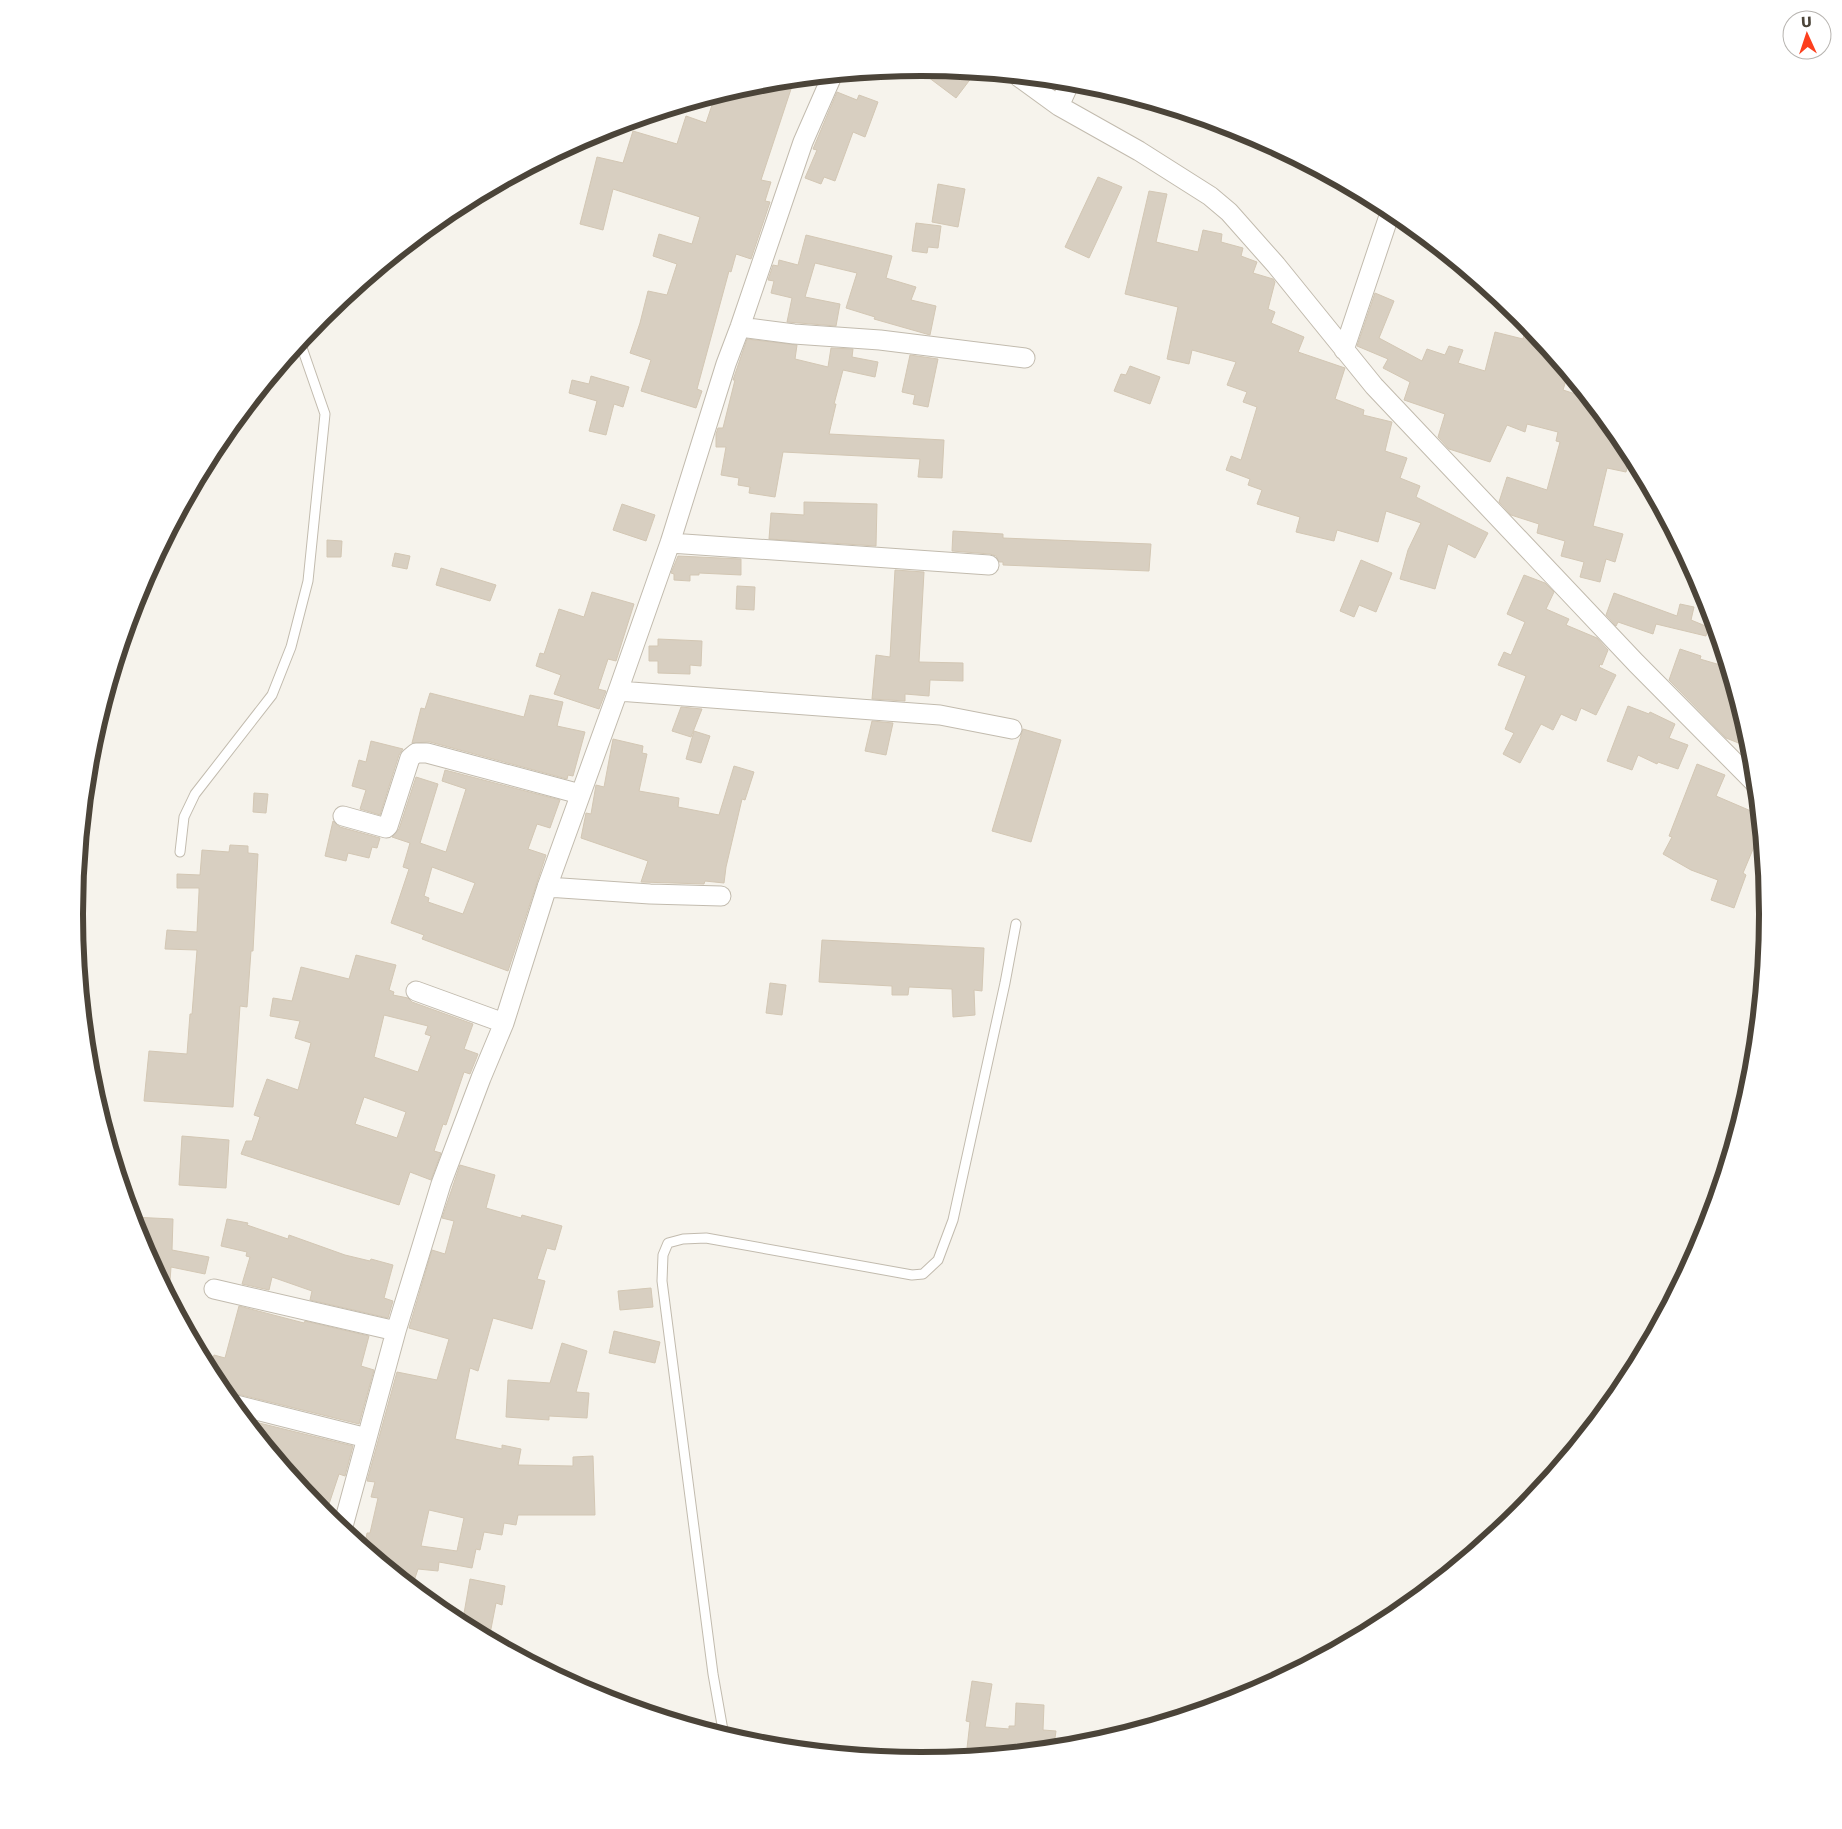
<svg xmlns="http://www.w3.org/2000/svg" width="1842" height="1829" font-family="'DejaVu Sans',sans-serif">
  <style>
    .building { fill: #d8cfc1; stroke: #d3c7b4; fill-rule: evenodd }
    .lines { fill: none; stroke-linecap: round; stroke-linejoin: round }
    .service-casing { stroke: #c2bbae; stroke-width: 11 }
    .minor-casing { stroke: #c2bbae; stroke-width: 21 }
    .service { stroke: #fff; stroke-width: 9 }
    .minor { stroke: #fff; stroke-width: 19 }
    .rim { fill: none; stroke: #4b4439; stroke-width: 6 }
  </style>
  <rect width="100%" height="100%" fill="#f6f3ec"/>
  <path class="building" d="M916 68H921L975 73 956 98Z
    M794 80 761 180 771 182 765 201 770 202 751 259 736 254 731 272 729 271 697 389 702 391 696 408 641 391 651 360 630 353 640 323 648 291 667 295 677 264 653 256 659 234 692 244 700 217 613 189 603 230 580 224 597 157 623 163 633 131 677 144 686 116 706 123 715 96 756 84Z
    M837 92 857 100 859 95 878 102 865 137 853 132 835 181 824 177 821 184 805 178 817 150 813 149Z
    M1098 177 1122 187 1089 258 1065 247Z
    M938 184 965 189 958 227 932 222Z
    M1149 191 1167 194 1156 242 1198 252 1203 230 1222 234 1221 242 1243 248 1241 256 1257 262 1253 273 1273 279 1275 282 1268 309 1275 312 1271 323 1304 337 1298 352 1345 368 1335 399 1364 410 1363 415 1392 422 1385 451 1407 458 1400 478 1420 486 1416 497 1488 533 1475 558 1448 544 1435 589 1400 579 1408 550 1421 523 1386 511 1378 542 1337 530 1334 541 1296 532 1300 517 1257 504 1262 490 1248 485 1250 479 1226 470 1231 456 1241 460 1257 407 1243 402 1247 392 1227 385 1236 362 1192 350 1189 364 1167 359 1178 307 1125 294Z
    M916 223 941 226 938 248 928 247 927 253 912 251Z
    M806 235 892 256 886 278 916 287 911 300 936 306 930 335 874 319 875 317 846 308 857 273 815 263 805 297 840 304 836 326 787 322 792 298 771 293 774 281 768 280 773 265 778 266 779 260 798 265Z
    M1375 293 1394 301 1379 338 1422 361 1427 349 1445 355 1449 346 1463 350 1458 363 1485 371 1495 332 1523 339 1524 334 1537 336 1568 374 1563 390 1588 398 1625 444 1631 454 1626 472 1607 468 1593 526 1623 534 1615 562 1606 559 1600 582 1580 577 1584 562 1561 556 1565 541 1537 533 1539 524 1511 515 1499 502 1507 477 1547 490 1560 442 1556 441 1558 432 1527 424 1525 432 1507 425 1490 462 1449 449 1438 437 1445 414 1404 400 1410 382 1383 368 1388 359 1357 346Z
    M747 339 797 345 795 359 828 367 831 348 853 349 852 357 878 362 875 377 843 370 834 404H836L829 434 944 440 942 478 918 477 920 459 783 452 775 497 749 493 750 487 738 485 739 478 721 475 726 447H716V434L718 428H723L735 380H733Z
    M910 355 938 359 928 407 913 404 915 395 902 392Z
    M1130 366 1160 377 1150 404 1114 391 1121 374 1126 375Z
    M591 376 629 387 623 407 614 404 606 435 589 431 597 401 569 393 572 380 589 384Z
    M804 502 877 504 876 546 769 539 771 513 804 515Z
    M622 504 655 515 646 541 613 530Z
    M953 531 1003 534V538L1151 544 1149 571 1003 565V562H999L996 556 990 554 952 551Z
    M327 540 342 541 341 557H327Z
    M395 553 410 556 407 569 392 566Z
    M678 556 741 559V575L699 573V575H690V581L674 580V574L671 573Z
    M1361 560 1392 573 1376 612 1359 605 1354 617 1340 611Z
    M441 568 496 585 490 601 436 585Z
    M895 570 924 572 919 662 963 663V681L930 680 929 696 905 694V701L872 699 876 655 890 657Z
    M1524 575 1545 583 1554 592 1546 609 1569 619 1566 625 1597 638 1608 650 1602 665 1600 664 1599 667 1616 675 1596 715 1581 708 1576 721 1561 714 1553 730 1541 724 1520 763 1503 754 1514 733 1505 729 1526 676 1498 665 1504 652 1511 655 1525 622 1507 614Z
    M737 586 755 587 754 610 736 609Z
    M592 592 634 604 616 661 608 659 598 689 606 691 599 709 554 694 561 675 536 666 540 653 544 654 559 609 584 617Z
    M1614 593 1677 616 1680 604 1694 607 1691 620 1708 627 1706 636 1656 624 1653 634 1618 622 1616 626 1606 615Z
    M658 639 702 641 701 666 690 665V674L658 673V661H649V646H658Z
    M1680 649 1701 656 1700 659 1727 667 1751 748 1726 738 1669 680Z
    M430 693 524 717 530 695 563 702 557 726 585 732 573 776 568 775 567 779 430 742 412 743 421 708 425 709Z
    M1628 706 1649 714 1650 712 1675 724 1669 738 1688 745 1678 769 1658 762 1657 764 1638 755 1632 770 1607 761Z
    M681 707 702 709 691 737 672 731Z
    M872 721 893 723 886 755 865 751Z
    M1023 729 1061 740 1031 842 992 831Z
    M694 731 710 736 701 763 686 759Z
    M613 739 643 746 642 753 647 754 639 791 679 798 678 807 719 815 734 766 754 772 745 800 742 799 726 867 724 883 705 881 704 884 641 882 648 861 581 838 586 813 591 814 596 785 604 787Z
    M371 741 403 749 399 755 380 815 360 809 366 790 352 786 359 760 366 762Z
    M1697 764 1725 775 1716 796 1758 814 1761 844 1756 842 1743 873 1746 875 1734 908 1711 900 1718 880 1691 870 1663 854 1672 837 1669 836Z
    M445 770 560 800 550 828 537 824 528 849 546 855 508 971 422 939 424 935 391 923 409 869 403 867 410 843 392 837 399 829 416 777 438 784 420 843 446 852 466 789 442 781ZM432 867 475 883 463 914 428 902 429 898 424 896Z
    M254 793 268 794 266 813 253 812Z
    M333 821 340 827 380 838 377 848 372 847 369 858 348 853 346 861 325 856Z
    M230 845 248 846V853L258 854 253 951H251L247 1007 240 1006 233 1107 144 1101 149 1051 187 1054 190 1014H192L197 950 165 949 167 930 197 932 199 892V888H177V874L200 875 202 850 229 852Z
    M822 940 984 948 982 991 974 990 975 1015 953 1017 952 989 909 987 908 995H892V986L819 982Z
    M356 955 396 965 389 990 394 992 393 995 408 998 412 1002 473 1024 464 1049 478 1054 470 1074 464 1072 446 1125 443 1124 434 1151 441 1153 431 1180 410 1172 399 1205 241 1154 246 1141H252L260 1117 254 1115 267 1079 298 1090 311 1043 295 1038 300 1021 270 1016 273 998 292 1001 301 967 349 979ZM384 1015 428 1026 425 1034 431 1036 418 1072 374 1057ZM364 1097 406 1112 397 1138 355 1124Z
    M770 983 786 985 782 1015 766 1013Z
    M182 1136 229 1140 226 1188 179 1185Z
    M460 1165 495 1175 486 1208 521 1218 522 1215 562 1226 555 1250 547 1248 537 1279 545 1281 532 1329 493 1318 478 1371 470 1368 455 1439 502 1449V1445L521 1449 518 1465 573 1466V1457L593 1456 595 1515H518L516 1525 504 1523 502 1535 484 1532 480 1550 476 1549 472 1568 439 1562 438 1571 418 1569 412 1587 364 1548 367 1533H370L378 1498 371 1497 375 1482 367 1481 397 1372 437 1380 449 1339 409 1328 432 1250 445 1254 454 1221 442 1218ZM429 1510 464 1518 457 1551 421 1546Z
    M132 1217 173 1219 172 1250 209 1257 205 1274 171 1267 169 1296 138 1238Z
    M227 1219 248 1223 247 1225 288 1239 289 1235 345 1255 370 1261 371 1259 393 1265 384 1298 393 1301 388 1318 310 1300 312 1291 272 1277 269 1290 242 1284 250 1257 246 1256 247 1252 221 1246Z
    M651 1288 653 1307 620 1310 618 1291Z
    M239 1306 304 1323 305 1321 369 1336 361 1366 374 1370 359 1424 221 1390 209 1371 214 1355 225 1358Z
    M614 1331 660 1342 655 1363 609 1353Z
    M562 1343 587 1351 576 1392 589 1393 587 1418 549 1416V1420L506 1417 508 1380 550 1383Z
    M255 1422 353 1446 345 1476 339 1474 325 1516 253 1430Z
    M470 1579 505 1586 502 1605 496 1603 489 1639 462 1625Z
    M972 1681 992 1684 985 1727 1009 1729V1726H1015L1016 1703 1044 1705 1043 1730 1056 1731 1054 1745 1044 1743V1749L966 1757 970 1722 966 1721Z"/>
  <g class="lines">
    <defs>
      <path id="service" d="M180 852 184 817 195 794 272 695 291 647 308 581 325 414 300 342
        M724 1736 713 1674 662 1281 663 1255 668 1243 683 1239 706 1238 912 1275 923 1274 938 1260 953 1220 1005 983 1016 924"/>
      <path id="minor" d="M1019 77 1059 106 1139 151 1210 196 1229 212 1276 265 1374 386 1636 663 1755 783
        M1059 106 1070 82
        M740 327 794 334 880 340 1025 358
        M1344 350 1391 210
        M670 543 989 565
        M618 691 940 715 1012 729
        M343 816 386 828 388 826 410 758 416 753H427L580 794
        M547 887 650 894 721 896
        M416 991 504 1023
        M214 1289 396 1331
        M232 1404 367 1438
        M342 1530 396 1331 441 1184 481 1078 504 1023 547 887 618 691 670 543 726 364 740 327 803 142 832 76"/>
    </defs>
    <use href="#service" class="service-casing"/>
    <use href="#minor" class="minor-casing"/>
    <use href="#service" class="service"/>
    <use href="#minor" class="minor"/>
  </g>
  <path d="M0 0H1842V1829H0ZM83 914a838 838 0 1 1 1676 0a838 838 0 1 1-1676 0Z" fill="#fff" fill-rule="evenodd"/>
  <path class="rim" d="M83 914a838 838 0 1 1 1676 0a838 838 0 1 1-1676 0Z"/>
  <g transform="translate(1807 35) rotate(357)"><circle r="24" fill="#ffffff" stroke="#b7b4b0"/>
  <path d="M0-4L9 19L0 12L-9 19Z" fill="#fc3f1d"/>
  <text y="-8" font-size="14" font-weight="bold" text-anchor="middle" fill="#4b4439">U</text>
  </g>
</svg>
